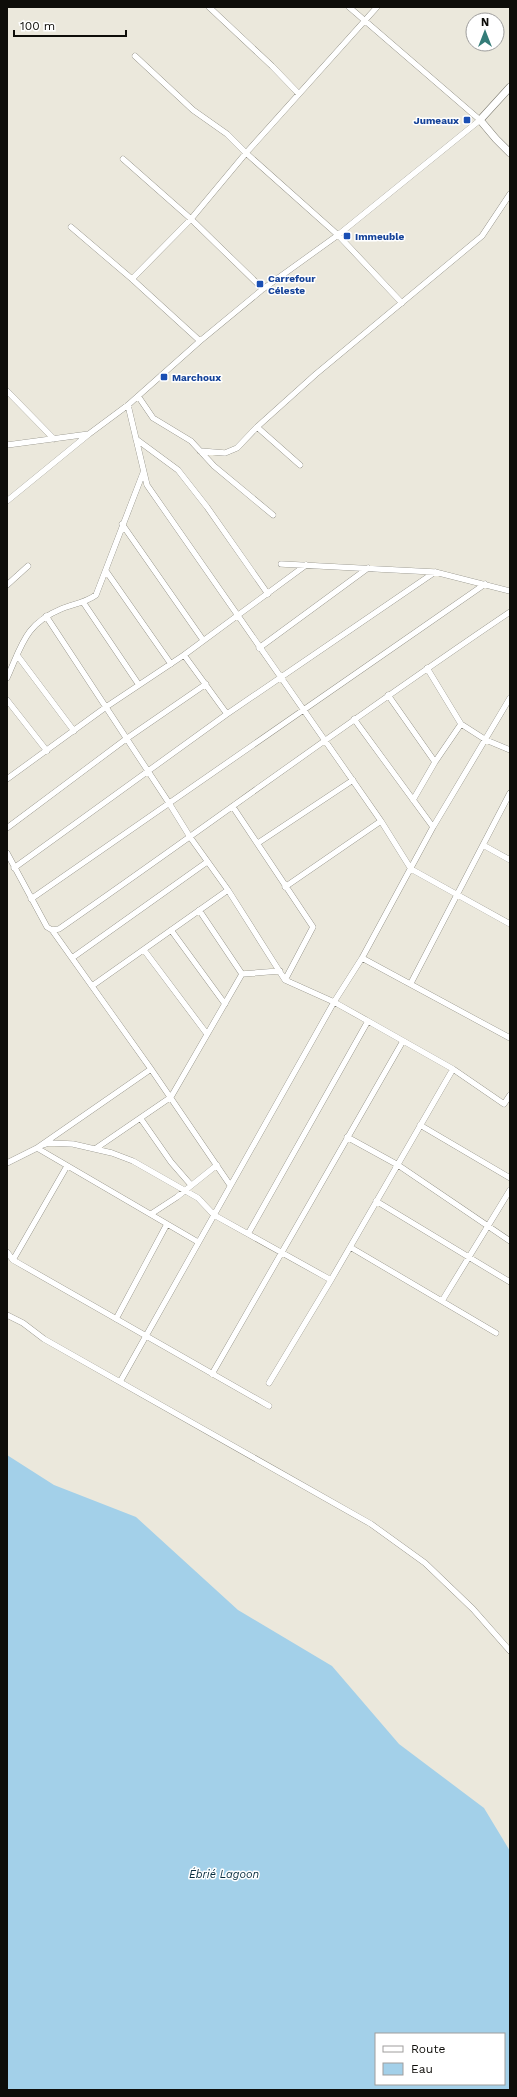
<svg xmlns="http://www.w3.org/2000/svg" width="517" height="2097" font-family="'Work Sans',sans-serif">
  <style>
    .water { fill: #a3d0e9; fill-rule: evenodd }
    .lines { fill: none; stroke-linecap: round; stroke-linejoin: round }
    .minor-casing { stroke: #7a786d; stroke-width: 6 }
    .tertiary-casing { stroke: #7a786d; stroke-width: 8 }
    .minor { stroke: #fff; stroke-width: 5.5 }
    .tertiary { stroke: #fff; stroke-width: 7 }
    .transit-dot { fill: #1a4fb4; stroke: #fff; stroke-width: 1.5 }
    .labels { text-anchor: middle; stroke-width: 3; stroke-linejoin: round; paint-order: stroke }
    .transit-label { font-size: 10px; font-weight: bold; fill: #164399; stroke: #fff; text-anchor: start }
    .water-label { font-size: 11px; font-style: italic; fill: #062d40; stroke: #fff }
  </style>
  <rect width="100%" height="100%" fill="#ebe8dc"/>
  <path class="water" d="M7 1455 54 1485 136 1517 238 1610 332 1666 399 1744 484 1808 510 1851V2090H7ZM376 2034H504V2084H376Z"/>
  <g class="lines">
    <defs>
      <path id="minor" d="M209 7 272 66 298 93
        M135 56 193 110 227 134 246 153 338 235 402 303
        M123 159 191 219 263 289
        M71 227 132 279 200 341
        M132 279 191 219 246 153 377 7
        M7 391 54 439
        M138 396 153 418 191 441 214 466 273 515
        M128 405 147 485 381 821 411 869 510 924
        M257 427 300 465
        M136 439 178 470 207 507 268 594
        M7 445 89 434
        M200 451 225 453 237 448 257 427 316 374 482 236 510 194
        M7 501 89 434 128 405 200 341 263 289 338 235 480 120 349 7
        M122 524 203 640
        M281 564 435 572 510 591
        M106 571 171 664
        M7 585 28 566
        M83 602 139 685
        M46 616 169 803 190 837 228 890 285 980 334 1002 368 1021 453 1069 504 1104 510 1095
        M259 648 368 568
        M17 655 74 731
        M184 655 227 714
        M427 668 461 724 486 740 510 750
        M7 678C22 645 25 624 61 609 73 604 85 603 96 595L143 473
        M388 695 435 762
        M7 700 47 751
        M354 719 433 827
        M7 779 106 707 184 655 306 565
        M413 800 435 762 461 724
        M233 807 313 927 285 980
        M7 828 126 739 206 684
        M258 843 353 780
        M483 845 510 860
        M7 853 47 927 52 930 151 1069 230 1185
        M14 868 227 714 435 572
        M285 887 381 821
        M31 899 485 584
        M199 910 242 974
        M52 930 59 929C210 824 357 715 510 612
        M171 930 225 1004
        M144 950 207 1034
        M72 958 207 862
        M362 958 510 1038
        M411 983 510 793
        M92 986 228 890
        M141 1119 171 1162 191 1185
        M420 1125 510 1178
        M347 1137 398 1165 510 1241
        M40 1146 49 1143 73 1144 112 1153 133 1161 198 1198 214 1215 331 1280
        M37 1148 198 1242
        M95 1149 171 1097 242 974 280 971
        M7 1163 37 1148 151 1069
        M376 1201 510 1282
        M151 1214 177 1197 217 1165
        M248 1234 368 1021
        M350 1247 496 1333
        M7 1252 13 1260 269 1406
        M13 1260 67 1166
        M442 1301 510 1190
        M7 1315 23 1323 44 1339 371 1524 425 1563 473 1609 510 1651
        M116 1319 167 1224
        M212 1374 403 1041
        M120 1382 334 1002 362 958 433 827 510 698
        M269 1383 331 1280 453 1069"/>
      <path id="tertiary" d="M510 87 480 120 496 139 510 153"/>
    </defs>
    <use href="#minor" class="minor-casing"/>
    <use href="#tertiary" class="tertiary-casing"/>
    <use href="#minor" class="minor"/>
    <use href="#tertiary" class="tertiary"/>
  </g>
  <g class="transit-dot">
    <rect x="463" y="116" width="8" height="8" rx="2"/>
    <rect x="343" y="232" width="8" height="8" rx="2"/>
    <rect x="256" y="280" width="8" height="8" rx="2"/>
    <rect x="160" y="373" width="8" height="8" rx="2"/>
  </g>
  <g class="labels">
    <g class="transit-label">
      <text x="459" y="124" text-anchor="end">Jumeaux</text>
      <text x="355" y="240">Immeuble</text>
      <text x="268" y="282">Carrefour<tspan x="268" dy="12">Céleste</tspan></text>
      <text x="172" y="381">Marchoux</text>
    </g>
    <g class="water-label">
      <text x="224" y="1878">Ébrié Lagoon</text>
    </g>
  </g>
  <rect width="517" height="2097" fill="none" stroke="#0e0d09" stroke-width="16"/>
  <rect x="375" y="2033" width="130" height="52" fill="#ffffff" stroke="#9f9e9d"/>
  <rect x="383" y="2046" width="20" height="6" fill="#ffffff" stroke="#9f9e9d"/>
  <text x="411" y="2053" font-size="12" fill="#0e0d09">Route</text>
  <rect x="383" y="2063" width="20" height="12" fill="#a3d0e9" stroke="#9f9e9d"/>
  <text x="411" y="2073" font-size="12" fill="#0e0d09">Eau</text>
  <g transform="translate(485 32)"><circle r="19" fill="#ffffff" stroke="#9f9e9d"/>
  <path d="M0-3L7 15L0 10L-7 15Z" fill="#347c78"/>
  <text y="-6" font-size="11" font-weight="bold" text-anchor="middle" fill="#0e0d09">N</text>
  </g>
  <path d="M14 30v6h112v-6" fill="none" stroke="#0e0d09" stroke-width="2"/>
  <text x="20" y="30" font-size="12" fill="#0e0d09" stroke="#ffffff" stroke-width="3" paint-order="stroke">100 m</text>
</svg>
